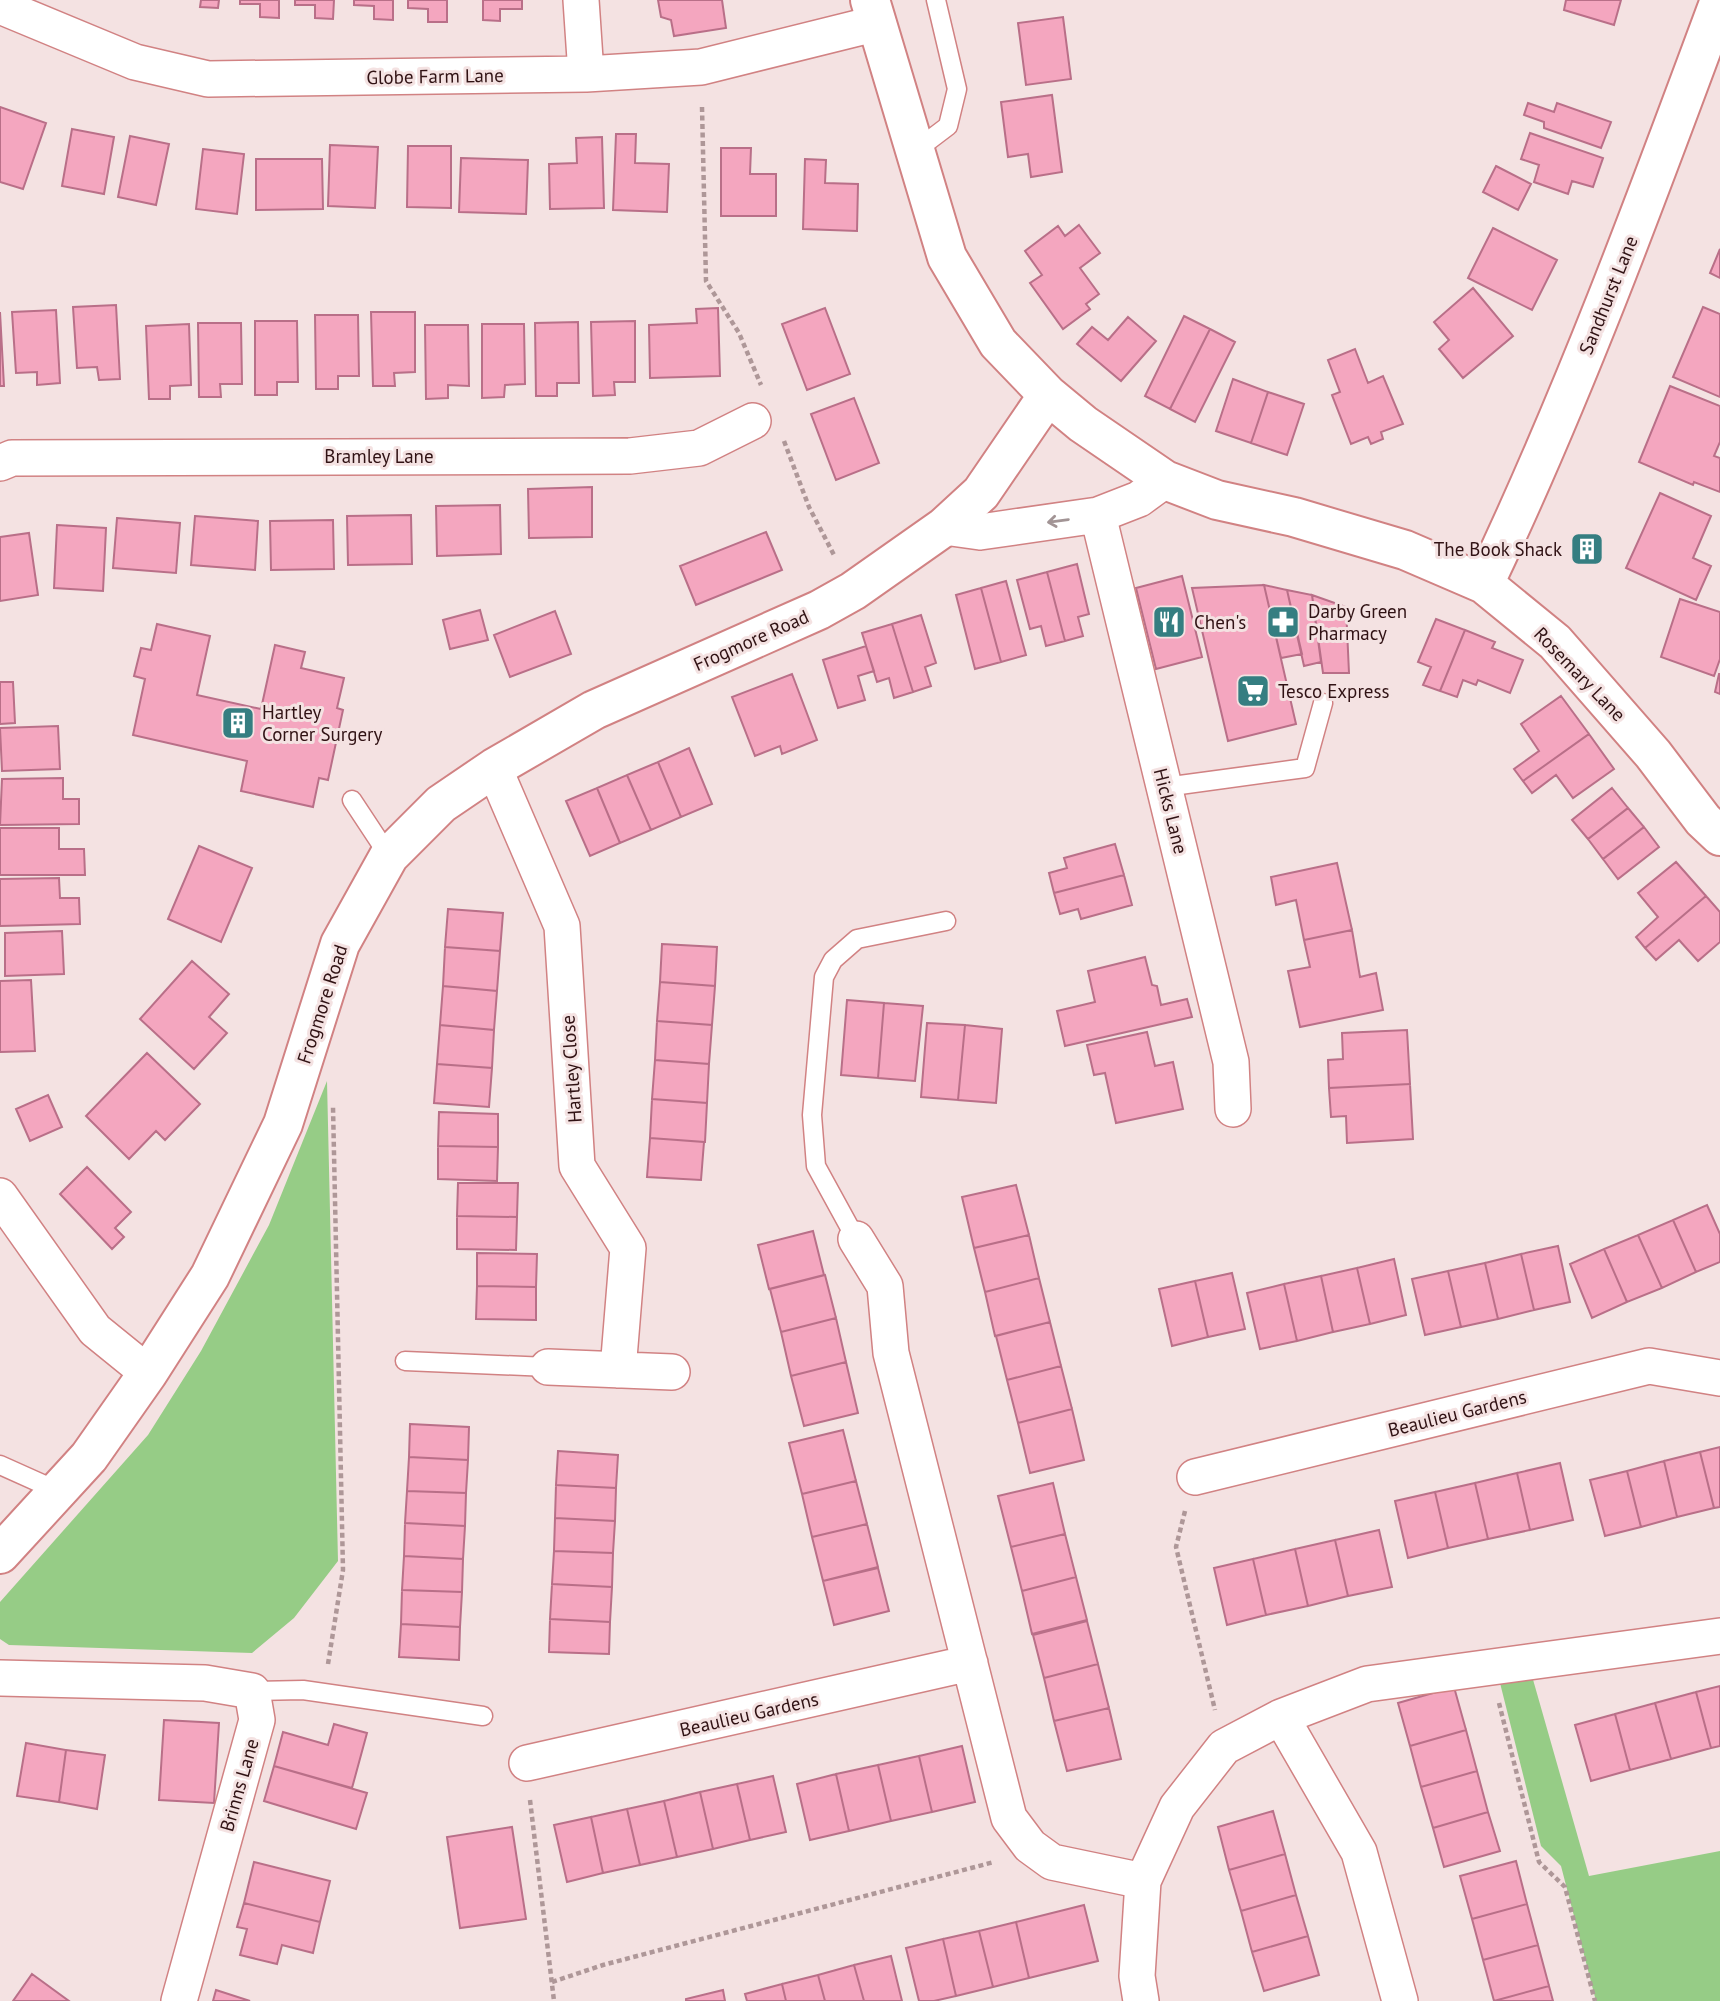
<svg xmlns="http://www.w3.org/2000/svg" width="1720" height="2001" font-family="'PT Sans',sans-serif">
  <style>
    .green { fill: #96cc86 }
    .building { fill: #f4a6bf; stroke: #b96f88; stroke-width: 2 }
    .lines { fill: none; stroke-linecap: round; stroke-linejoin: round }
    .service-casing { stroke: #d18283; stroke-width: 21 }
    .minor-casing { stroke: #d18283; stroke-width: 38 }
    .tertiary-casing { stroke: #d18283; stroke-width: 42 }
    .path { stroke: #ae9798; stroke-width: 4.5; stroke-dasharray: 5 3.5; stroke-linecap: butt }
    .service { stroke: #fff; stroke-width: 18 }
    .minor { stroke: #fff; stroke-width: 35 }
    .tertiary { stroke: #fff; stroke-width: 38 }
    .oneway { stroke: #a29495 }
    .labels { text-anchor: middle; stroke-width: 6; stroke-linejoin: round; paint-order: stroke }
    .street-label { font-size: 19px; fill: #301214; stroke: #f4e2e2 }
    .poi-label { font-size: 19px; fill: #301214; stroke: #f4e2e2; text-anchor: start }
  </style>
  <rect width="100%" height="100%" fill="#f4e2e2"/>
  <path class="green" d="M327 1081 338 1561 294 1618 252 1653 9 1645 0 1639V1602L148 1435 201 1351 269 1225Z
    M1530 1669 1589 1876 1720 1851V2001H1596L1561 1866 1541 1846 1498 1675Z"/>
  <path class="building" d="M201 0H219L218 8 200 7Z
    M240 0H279V18L260 17V4H240Z
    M295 0H334L333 19 315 18V5H295Z
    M354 0H393V20L374 19V6L354 5Z
    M408 0H447V22H428V9L408 8Z
    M483 0H522V9H500V21L483 20Z
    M658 0H722L726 28 674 36 671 20 661 17Z
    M1566 0H1621L1614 25 1564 10Z
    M1063 17 1071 79 1026 85 1018 23Z
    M1052 95 1062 172 1031 177 1028 154 1008 157 1001 102Z
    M1528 103 1554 112 1557 103 1611 122 1601 148 1544 128V122L1524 115Z
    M0 107 46 123 23 189 0 182Z
    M72 129 114 137 104 194 62 186Z
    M1530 133 1603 158 1593 187 1572 181 1568 194 1534 182 1539 165 1521 159Z
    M616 134H636L635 163 669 164 667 212 613 210Z
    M130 136 169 144 156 205 118 197Z
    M602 137 604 208 550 209 549 164 577 163 576 138Z
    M330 145 378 147 375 208 328 206Z
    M408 146H451V208L407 207Z
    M721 148H751L750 174H776V216H721Z
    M203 149 244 154 237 214 196 209Z
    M461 158 528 160 526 214 459 212Z
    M256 159H322L323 209 256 210Z
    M805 159 826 160 825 183 858 184 857 231 803 229Z
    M1496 166 1531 184 1518 210 1483 192Z
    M1079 225 1100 253 1080 268 1099 294 1086 304 1090 309 1063 329 1030 283 1042 275 1025 251 1058 226 1065 236Z
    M1493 228 1557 260 1532 310 1468 278Z
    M1720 249V278L1710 273Z
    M1473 288 1513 336 1463 378 1439 349 1449 340 1434 322Z
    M116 305 120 379 99 380 97 367 77 368 73 307Z
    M1703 307 1720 314V397L1673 377Z
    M718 308 720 376 650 378 649 325 697 323 696 309Z
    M825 308 850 374 807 390 782 324Z
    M56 310 60 383 37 385V372L16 373 12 312Z
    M0 312 4 386H0Z
    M371 312H415V372L394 373 395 386H373Z
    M315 315H358L359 376H338V389H316Z
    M1184 316 1210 329 1170 409 1145 396Z
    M1128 317 1156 341 1121 381 1077 344 1092 327 1108 340Z
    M255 321H297L298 382H277V395H255Z
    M635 321V382H614L615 395 593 396 591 322Z
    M578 322 579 383H557V396H536L535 323Z
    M198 323H241L242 384H220L221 397H199Z
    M189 324 191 385 170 386V399H149L146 326Z
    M482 324H524L525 384 505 385 504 397 482 398Z
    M425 325H468L469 386 448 385V398L426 399Z
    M1210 329 1235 342 1195 422 1170 409Z
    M1355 349 1368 383 1383 376 1403 424 1381 432 1383 439 1371 444 1368 437 1351 444 1332 395 1340 392 1328 360Z
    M1233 379 1268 392 1251 443 1216 431Z
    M1670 386 1720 406V442L1714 456 1720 458V492L1694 482 1693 485 1639 462Z
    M1268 392 1304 404 1287 455 1251 443Z
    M854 398 879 463 836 480 811 414Z
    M592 487V537L529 538 528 489Z
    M1660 493 1711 516 1693 558 1711 566 1696 600 1626 568Z
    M500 505 501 554 437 556 436 506Z
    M411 515 412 564 348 565 347 516Z
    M195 516 258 521 255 570 191 565Z
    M117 518 180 523 176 573 113 568Z
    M333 520 334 569 271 570 270 521Z
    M57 525 106 528 103 591 54 588Z
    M766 532 782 570 696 605 680 566Z
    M29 533 38 595 0 601V537Z
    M1583 539 1596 544 1591 559 1578 555Z
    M1077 564 1089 614 1078 617 1083 636 1065 641 1047 572Z
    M1047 572 1065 641 1046 646 1041 626 1030 629 1017 580Z
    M1182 576 1202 657 1156 669 1136 588Z
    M1006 581 1026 655 1001 662 981 588Z
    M1264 585 1296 724 1228 741 1192 588Z
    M1264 585 1287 590 1302 654 1281 658Z
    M981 588 1001 662 975 669 956 595Z
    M1287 590 1312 595 1321 662 1304 666Z
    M1312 595 1346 607 1349 673H1323Z
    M1680 599 1720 612V659L1714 676 1661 657Z
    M480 610 488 640 450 649 443 620Z
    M555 611 571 654 510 677 494 635Z
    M921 615 936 663 925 667 931 686 913 692 892 624Z
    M1436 619 1465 630 1440 691 1423 685 1431 667 1418 662Z
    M157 624 210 636 197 695 261 709 275 645 305 652 301 668 344 678 337 708 343 710 328 780 319 778 313 807 241 791 247 761 133 735 145 679 134 676 141 648 151 650Z
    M892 624 913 692 894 698 889 678 877 682 862 633Z
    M1465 630 1495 642 1492 648 1523 660 1510 693 1478 680 1476 685 1463 680 1457 697 1440 691Z
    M866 646 874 671 858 676 865 700 838 708 823 660Z
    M792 674 817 740 782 754 780 746 755 756 732 697Z
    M1719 674H1720V694L1715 692Z
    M0 682H13L15 723 0 724Z
    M1561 696 1589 734 1523 781 1514 769 1539 751 1521 724Z
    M58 726 60 769 2 771 0 728Z
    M1589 734 1614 769 1573 798 1556 775 1532 793 1523 781Z
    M689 748 712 804 681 817 658 762Z
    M658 762 681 817 651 830 627 775Z
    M627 775 651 830 620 843 597 788Z
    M63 778V799H79V824L0 825 2 779Z
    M597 788 620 843 590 856 566 801Z
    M1612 788 1628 808 1588 839 1572 820Z
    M1628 808 1644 827 1603 859 1588 839Z
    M1644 827 1659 847 1618 879 1603 859Z
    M0 828H59V849H84L85 875H0Z
    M1115 844 1124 875 1054 893 1049 873 1067 868 1064 858Z
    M199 846 252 868 221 942 168 919Z
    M1676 862 1706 896 1645 948 1636 937 1658 917 1638 893Z
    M1337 863 1352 930 1304 940 1296 900 1276 905 1271 877Z
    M1124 875 1132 905 1081 919 1078 909 1060 914 1054 893Z
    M59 878 60 898H79L80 924 0 926V879Z
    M1706 896 1720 912V942L1698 961 1679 940 1656 960 1645 948Z
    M448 909 503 913 500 951 445 947Z
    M1352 930 1360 977 1376 973 1383 1010 1300 1027 1288 971 1310 967 1304 940Z
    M62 931 64 974 5 976V933Z
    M662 944 717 947 715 986 660 982Z
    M445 947 500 951 497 991 443 986Z
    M1145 957 1152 985 1157 986 1161 1005 1187 999 1192 1017 1065 1046 1057 1011 1095 1002 1088 971Z
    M192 961 229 994 209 1017 227 1033 194 1069 140 1019Z
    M31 980 35 1051 0 1052V981Z
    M660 982 715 986 712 1025 657 1021Z
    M443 986 497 991 494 1030 440 1025Z
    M847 1000 884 1003 878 1078 841 1075Z
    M884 1003 923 1006 915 1081 878 1078Z
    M657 1021 712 1025 709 1064 655 1060Z
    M927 1023 965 1025 958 1100 921 1097Z
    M440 1025 494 1030 492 1068 437 1064Z
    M965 1025 1002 1029 996 1103 958 1100Z
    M1407 1030 1410 1084 1329 1088 1328 1060 1343 1059 1342 1033Z
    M1147 1032 1155 1066 1173 1062 1183 1109 1116 1123 1105 1073 1094 1075 1087 1045Z
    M147 1053 200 1104 165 1140 156 1131 129 1159 86 1116Z
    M655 1060 709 1064 707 1103 652 1099Z
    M437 1064 492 1068 489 1107 434 1103Z
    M1410 1084 1413 1139 1347 1143 1346 1116 1331 1117 1329 1088Z
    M48 1095 62 1127 30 1141 16 1109Z
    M652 1099 707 1103 705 1142 650 1138Z
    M439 1112 498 1114V1147L438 1146Z
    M650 1138 704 1142 701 1180 647 1177Z
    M438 1146 498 1147 497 1181 438 1179Z
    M87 1167 131 1212 115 1228 124 1237 112 1249 60 1194Z
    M458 1183H518L517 1217 457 1216Z
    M1016 1185 1029 1235 974 1248 962 1197Z
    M1707 1205 1720 1234V1262L1696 1272 1673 1220Z
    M457 1216 517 1217 516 1250 457 1249Z
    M1673 1220 1696 1272 1662 1288 1638 1235Z
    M813 1231 824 1275 769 1289 758 1245Z
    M1029 1235 1039 1278 985 1292 974 1248Z
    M1638 1235 1662 1288 1627 1302 1604 1249Z
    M1558 1246 1570 1302 1534 1310 1521 1254Z
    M1604 1249 1627 1302 1592 1318 1570 1264Z
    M477 1253 537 1254 536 1287 477 1286Z
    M1521 1254 1534 1310 1498 1319 1485 1263Z
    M1394 1259 1406 1315 1370 1324 1357 1268Z
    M1485 1263 1498 1319 1461 1327 1448 1271Z
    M1357 1268 1370 1324 1333 1332 1321 1276Z
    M1448 1271 1461 1327 1425 1335 1412 1279Z
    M1232 1273 1245 1329 1208 1337 1195 1281Z
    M825 1275 836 1318 781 1332 770 1289Z
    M1321 1276 1333 1332 1297 1341 1284 1284Z
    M1039 1278 1050 1322 995 1336 985 1292Z
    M1195 1281 1208 1337 1172 1346 1159 1289Z
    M1284 1284 1297 1341 1260 1349 1247 1293Z
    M477 1286 536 1287V1320L476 1319Z
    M836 1318 846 1362 791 1376 781 1332Z
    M1050 1322 1061 1366 1007 1380 996 1336Z
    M846 1362 858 1413 804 1426 791 1376Z
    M1061 1366 1072 1409 1018 1423 1007 1380Z
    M1072 1409 1084 1460 1030 1473 1018 1423Z
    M410 1424 469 1427 468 1460 409 1457Z
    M843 1430 856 1481 802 1494 789 1443Z
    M1720 1447V1507L1714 1508 1700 1452Z
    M558 1451 618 1455 616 1488 556 1485Z
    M1700 1452 1714 1508 1677 1517 1664 1461Z
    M409 1457 468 1460 466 1493 407 1491Z
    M1664 1461 1677 1517 1641 1527 1627 1471Z
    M1560 1463 1573 1520 1530 1530 1517 1473Z
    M1627 1471 1641 1527 1605 1536 1590 1480Z
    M1517 1473 1530 1530 1488 1539 1475 1483Z
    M856 1481 867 1524 812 1537 802 1494Z
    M1053 1483 1065 1534 1011 1547 998 1496Z
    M1475 1483 1488 1539 1448 1548 1435 1492Z
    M556 1485 616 1488 615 1521 555 1518Z
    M407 1491 466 1493 465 1526 405 1523Z
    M1435 1492 1448 1548 1408 1558 1395 1501Z
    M555 1518 615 1521 613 1553 554 1551Z
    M405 1523 465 1526 463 1559 404 1556Z
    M867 1524 878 1567 823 1581 812 1537Z
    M1379 1530 1392 1587 1348 1596 1335 1540Z
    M1065 1534 1076 1577 1022 1591 1011 1547Z
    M1335 1540 1348 1596 1308 1606 1295 1549Z
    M1295 1549 1308 1606 1266 1615 1253 1559Z
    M554 1551 613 1553 612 1587 552 1584Z
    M404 1556 463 1559 462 1592 402 1590Z
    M1253 1559 1266 1615 1227 1625 1214 1568Z
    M878 1568 889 1611 834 1625 823 1581Z
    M1076 1577 1087 1620 1032 1634 1022 1591Z
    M552 1584 612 1587 610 1622 550 1619Z
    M402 1590 462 1592 460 1627 401 1624Z
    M550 1619 610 1622 609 1654 549 1652Z
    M1087 1621 1098 1664 1044 1678 1033 1635Z
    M401 1624 460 1627 459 1660 399 1657Z
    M1098 1664 1109 1708 1054 1721 1044 1678Z
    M1720 1686V1746L1711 1748 1696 1692Z
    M1454 1687 1466 1730 1410 1746 1398 1703Z
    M1696 1692 1711 1748 1671 1759 1655 1703Z
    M1655 1703 1671 1759 1630 1770 1615 1714Z
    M1109 1708 1121 1759 1067 1771 1054 1721Z
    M1615 1714 1630 1770 1591 1781 1575 1725Z
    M164 1720 219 1723 214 1803 159 1800Z
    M334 1724 367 1733 352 1788 274 1766 283 1732 328 1745Z
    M1466 1730 1477 1771 1421 1787 1410 1746Z
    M26 1743 66 1750 59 1802 17 1796Z
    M962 1746 975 1802 932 1812 919 1756Z
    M66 1750 105 1755 97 1809 59 1802Z
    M919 1756 932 1812 891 1821 878 1765Z
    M878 1765 891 1821 849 1831 836 1774Z
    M274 1766 367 1793 356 1829 264 1801Z
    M1477 1771 1488 1812 1433 1828 1421 1787Z
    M836 1774 849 1831 810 1840 797 1784Z
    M773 1776 786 1832 750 1840 737 1784Z
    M737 1784 750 1840 713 1849 700 1792Z
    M700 1792 713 1849 677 1857 664 1801Z
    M664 1801 677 1857 640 1865 627 1809Z
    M627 1809 640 1865 603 1873 591 1817Z
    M1273 1811 1285 1854 1229 1870 1218 1827Z
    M1488 1812 1500 1851 1444 1867 1433 1828Z
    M591 1817 603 1873 567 1882 554 1825Z
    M512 1827 526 1919 460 1928 447 1837Z
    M1285 1854 1296 1895 1241 1911 1229 1870Z
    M1516 1861 1527 1904 1472 1919 1460 1876Z
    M254 1862 330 1881 320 1922 244 1903Z
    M1296 1895 1308 1936 1252 1952 1241 1911Z
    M244 1903 320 1922 313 1953 282 1945 277 1964 240 1955 247 1929 237 1927Z
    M1527 1904 1538 1945 1483 1960 1472 1919Z
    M1084 1905 1098 1961 1029 1978 1016 1922Z
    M1016 1922 1029 1978 993 1987 979 1931Z
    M979 1931 993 1987 956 1996 943 1939Z
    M1308 1936 1319 1975 1264 1991 1252 1952Z
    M943 1939 956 1996 934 2001H919L906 1948Z
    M1538 1945 1549 1986 1494 2001 1483 1960Z
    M891 1956 902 2001H864L854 1965Z
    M854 1965 864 2001H825L818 1975Z
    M32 1974 69 2001H13Z
    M818 1975 825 2001H786L782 1984Z
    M782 1984 786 2001H747L745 1994Z
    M1549 1986 1553 2001H1494Z
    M216 1990 250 2001H213Z
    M723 1990 725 2001H686V1999Z"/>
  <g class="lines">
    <defs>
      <path id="service" d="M915 151 948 126 957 89 936 0
        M1165 787 1305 768 1323 703
        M352 800 389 856
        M856 1239 816 1166 812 1115 824 977 833 960 857 939 946 921
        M405 1361 548 1367
        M0 1465 58 1491
        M252 1691 303 1690 483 1716"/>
      <path id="minor" d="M581 0 586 74
        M0 6 135 62 208 79 586 74 701 67 878 23
        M0 463 12 458 630 456 699 448 753 421
        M1098 515 1231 1062 1233 1109
        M944 527 980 532 1098 515 1139 499 1165 480
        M494 768 562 926 577 1166 628 1248 618 1370
        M0 1196 95 1330 148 1373
        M856 1239 885 1286 891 1353 1009 1818 1030 1846 1052 1862 1143 1881
        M548 1367 672 1372
        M1195 1477 1649 1366 1720 1378
        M0 1678 205 1683 252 1691 257 1720 179 2001
        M1281 1717 1359 1852 1400 2001
        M527 1763 970 1663
        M1141 2001 1137 1976 1143 1881 1177 1807 1224 1747 1281 1717 1367 1684 1720 1636"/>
      <path id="tertiary" d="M870 0 947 257 998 343 1048 395 1083 424 1165 480 1217 500 1294 517 1405 550 1484 584 1555 642 1653 754 1703 820 1720 836
        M1484 584C1574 395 1647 197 1720 0
        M0 1554 89 1457 148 1373 210 1276 283 1124 340 944 389 856 441 804 494 768 594 710 819 610 853 591 944 527 981 493 1048 395"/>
    </defs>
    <use href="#service" class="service-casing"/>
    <use href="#minor" class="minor-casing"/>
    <use href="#tertiary" class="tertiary-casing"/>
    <path class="path" d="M702 107 706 281 739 333 761 385
      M784 441 809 507 834 555
      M1185 1511 1176 1547 1215 1710
      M328 1664 343 1570 333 1107
      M1499 1703 1539 1862 1565 1887 1595 2001
      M530 1800 554 2001
      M552 1982 603 1965 994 1862"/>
    <use href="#service" class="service"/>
    <use href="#minor" class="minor"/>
    <use href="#tertiary" class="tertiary"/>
  </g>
  <defs><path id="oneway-shaft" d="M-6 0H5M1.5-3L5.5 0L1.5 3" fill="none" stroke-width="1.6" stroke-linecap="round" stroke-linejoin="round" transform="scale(1.75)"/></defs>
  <use class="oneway" href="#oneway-shaft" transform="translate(1058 521) rotate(172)"/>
  <defs>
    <symbol id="building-square" viewBox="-11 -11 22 22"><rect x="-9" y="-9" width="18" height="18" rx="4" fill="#357e81" stroke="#f4e2e2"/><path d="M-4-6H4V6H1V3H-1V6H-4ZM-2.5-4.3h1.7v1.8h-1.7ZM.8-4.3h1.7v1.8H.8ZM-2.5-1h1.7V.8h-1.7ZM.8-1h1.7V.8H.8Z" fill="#fff"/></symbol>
    <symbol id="restaurant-square" viewBox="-11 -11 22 22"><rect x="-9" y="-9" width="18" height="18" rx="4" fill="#357e81" stroke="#f4e2e2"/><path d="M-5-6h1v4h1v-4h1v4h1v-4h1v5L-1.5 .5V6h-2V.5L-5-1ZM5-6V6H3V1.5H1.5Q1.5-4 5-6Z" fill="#fff"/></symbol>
    <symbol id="pharmacy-square" viewBox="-11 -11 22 22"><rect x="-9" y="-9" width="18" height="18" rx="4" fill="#357e81" stroke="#f4e2e2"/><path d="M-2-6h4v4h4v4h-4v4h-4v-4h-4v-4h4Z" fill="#fff"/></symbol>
    <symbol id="supermarket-square" viewBox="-11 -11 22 22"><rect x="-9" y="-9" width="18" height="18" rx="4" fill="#357e81" stroke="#f4e2e2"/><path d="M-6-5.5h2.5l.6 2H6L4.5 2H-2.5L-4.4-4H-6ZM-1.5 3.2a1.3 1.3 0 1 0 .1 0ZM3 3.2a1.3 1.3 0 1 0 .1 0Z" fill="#fff"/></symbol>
  </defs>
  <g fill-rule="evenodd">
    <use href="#building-square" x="1568" y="530" width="38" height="38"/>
    <use href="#restaurant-square" x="1150" y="603" width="38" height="38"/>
    <use href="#pharmacy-square" x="1264" y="603" width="38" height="38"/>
    <use href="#supermarket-square" x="1234" y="672" width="38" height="38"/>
    <use href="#building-square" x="219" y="704" width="38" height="38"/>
  </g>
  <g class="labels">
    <g class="street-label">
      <text transform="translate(435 76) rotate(-1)" y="7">Globe Farm Lane</text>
      <text transform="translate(1608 295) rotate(-68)" y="7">Sandhurst Lane</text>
      <text x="379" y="463">Bramley Lane</text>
      <text transform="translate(751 640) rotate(-24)" y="7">Frogmore Road</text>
      <text transform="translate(1580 674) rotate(46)" y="7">Rosemary Lane</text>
      <text transform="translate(1171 811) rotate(76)" y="7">Hicks Lane</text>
      <text transform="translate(322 1004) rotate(-72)" y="7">Frogmore Road</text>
      <text transform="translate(571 1069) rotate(-94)" y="7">Hartley Close</text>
      <text transform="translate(1457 1413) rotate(-14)" y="7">Beaulieu Gardens</text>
      <text transform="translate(749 1714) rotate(-13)" y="7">Beaulieu Gardens</text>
      <text transform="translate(239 1785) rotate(-74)" y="7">Brinns Lane</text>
    </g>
    <g class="poi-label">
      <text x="1562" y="556" text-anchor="end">The Book Shack</text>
      <text x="1308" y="618">Darby Green<tspan x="1308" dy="22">Pharmacy</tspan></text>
      <text x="1194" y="629">Chen's</text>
      <text x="1278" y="698">Tesco Express</text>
      <text x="262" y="719">Hartley<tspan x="262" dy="22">Corner Surgery</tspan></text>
    </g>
  </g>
</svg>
